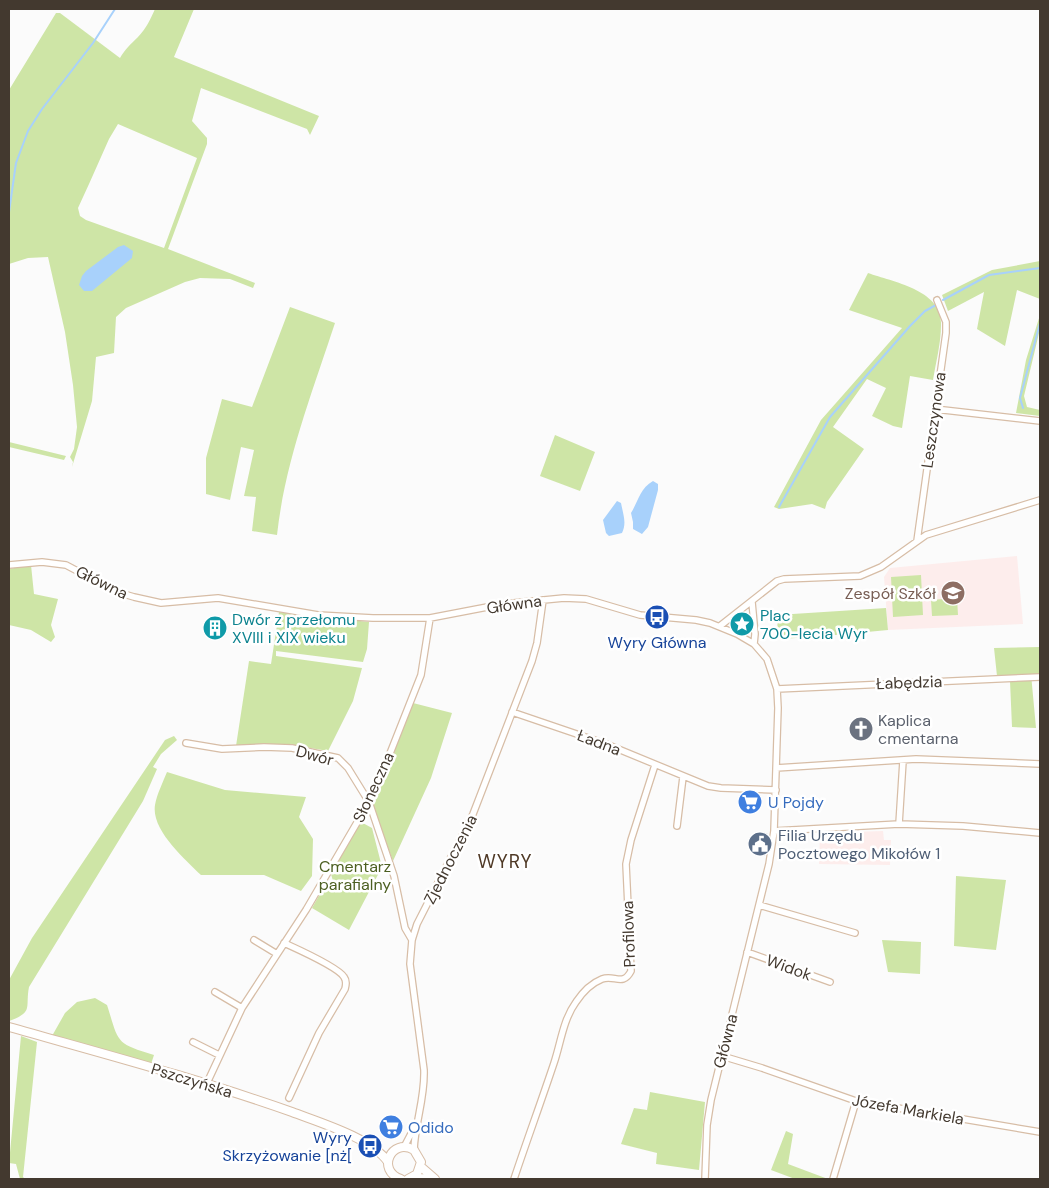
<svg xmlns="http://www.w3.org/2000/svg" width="1049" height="1188" font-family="'DM Sans',sans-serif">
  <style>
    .education { fill: #fdedec }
    .green { fill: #cee5a6; fill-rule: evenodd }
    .water { fill: #a8d1fb }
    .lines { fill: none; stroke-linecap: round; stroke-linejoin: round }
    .stream { stroke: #a8d1fb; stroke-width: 2 }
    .street-casing { stroke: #d7bda6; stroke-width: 8 }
    .secondary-casing { stroke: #d7bda6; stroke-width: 10 }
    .street { stroke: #fff; stroke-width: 5.5 }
    .secondary { stroke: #fff; stroke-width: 8 }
    .labels { text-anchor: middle; stroke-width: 5; stroke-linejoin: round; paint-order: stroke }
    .street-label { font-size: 16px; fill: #43392f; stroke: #fff }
    .education-label { font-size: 16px; fill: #785e54; stroke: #fff; text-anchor: end }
    .culture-label { font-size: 16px; fill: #0d838f; stroke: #fff; text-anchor: start }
    .transit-label { font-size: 16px; fill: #164399; stroke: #fff }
    .worship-label { font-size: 16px; fill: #5b616d; stroke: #fff; text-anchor: start }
    .shop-label { font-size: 16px; fill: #366cbe; stroke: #fff; text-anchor: start }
    .service-label { font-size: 16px; fill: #4e5e75; stroke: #fff; text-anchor: start }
    .park-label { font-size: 16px; fill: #4c5f21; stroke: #fff }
    .quarter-label { font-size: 19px; letter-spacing: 1px; fill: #503a27; stroke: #fff }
  </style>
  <rect width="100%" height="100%" fill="#fbfbfb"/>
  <path class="education" d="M1017 556 1023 624 888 630 884 577 890 568Z
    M883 831 884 840H891L890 865 819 864 820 833Z"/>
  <path class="green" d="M155 9H194L174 57 319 116 310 135 307 129 201 88 192 121 207 138V144L168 249 255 283 253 288 230 279 200 278 185 282 126 308 116 317 114 353 96 357 92 401 72 467 73 462 70 457 74 449 77 427 73 385 65 332 48 257 28 258 9 264V90L56 13H60L120 58C125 49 131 44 138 37 146 29 151 18 155 9ZM118 124 197 158 164 248 86 220 80 216 78 208 89 184 109 139Z
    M1040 261V299L1017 290 1005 346 977 329 984 292 948 311 942 295 992 270Z
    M868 273C893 282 943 290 941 325 941 343 936 362 933 380L910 376 902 428 893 426 872 416 886 388 867 379 833 427 864 449 827 502 825 509 812 504 779 509 774 507 821 420 902 328 849 310Z
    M290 307 335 323C312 393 285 462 277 535L252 531 256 497 244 496 254 450 241 447 230 500 206 494V458L222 399 252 407Z
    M1040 315V329L1024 396 1027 407 1040 410V416L1016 413 1026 360Z
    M555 435 595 452 580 491 540 476Z
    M9 442 66 456 64 460 9 447Z
    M31 565 34 594 58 599 51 625 55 637 51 642 31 630 9 625V569Z
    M921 575 923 615 893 617 891 577Z
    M957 598 958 615 932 616 931 600Z
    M886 608 888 630 814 637 778 639 777 615Z
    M279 612 369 622 367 649 363 662 276 651V656L362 668 353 701 328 751 287 744 236 746 249 661 271 664Z
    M1040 647V674H1031L1036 728 1012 727 1010 681 997 676 994 648Z
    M413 703 452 713 431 778 393 861 371 802Z
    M174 736 177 740 161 754 153 767 157 769 143 801 29 987C25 1008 34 1012 9 1021V980L32 938 165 740Z
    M167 772 225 790 306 797 299 817 313 839 312 876 301 891 264 875H201C185 859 151 830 155 805 157 794 163 782 167 772Z
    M361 822 372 828 382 867 349 930 312 908 325 885 330 886 333 881 331 874Z
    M956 876 1006 880 996 950 954 946Z
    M882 940 921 942 920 974 888 972Z
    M95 998 107 1005C119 1042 114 1043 154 1055L151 1064 52 1036 65 1013 77 1002Z
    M21 1036 37 1042 23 1177 25 1179H20L16 1164 9 1163Z
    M650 1092 705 1102 699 1170 656 1164 657 1153 621 1144 634 1108 647 1110Z
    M786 1131 793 1134 788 1164 828 1179H795L771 1170Z"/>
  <path class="water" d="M124 245 133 251 132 258 92 291H84L79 285 82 276 86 271 118 247Z
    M653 481 658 484V490L648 527 642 534 633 529V522L631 513C638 502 640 488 653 481Z
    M617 501 621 503C623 514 627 523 622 533L609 536 606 533 603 520Z"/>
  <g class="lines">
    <path class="stream" d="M9 212 16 163 28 131 42 109 93 43 115 9
      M943 300 989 275 1040 268
      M1023 408 1020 398 1040 323
      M779 507 830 417 910 326 925 311 936 305"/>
    <defs>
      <path id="street" d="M935 409 1040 421
        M917 541 946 333V322L937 300
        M9 565 42 562 66 565 117 592 134 597 161 603 218 598 318 615 373 618H430L503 604 564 598 586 599 640 615 696 620 710 623 737 634 754 644 767 659 777 689 778 708 774 831 769 864 711 1100 707 1125 705 1179
        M752 602 755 634 754 644
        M720 626 777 581 784 579 860 576 881 567 926 535 1040 500
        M777 689 1040 677
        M512 712 606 744 708 786 721 788 776 790
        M186 743 222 749 264 747 292 748 338 758 348 768 369 802 394 876 405 928 412 940
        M776 768 916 759 1040 764
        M899 824 903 761
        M677 826 683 777
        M774 831 899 824 963 826 1040 833
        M759 905 855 933
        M254 940 277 954
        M284 943C297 949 338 967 344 977 347 981 346 985 345 989L319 1033 289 1098
        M747 952 830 982
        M215 992 242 1008
        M193 1042 219 1055
        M722 1056 762 1068 856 1101 1040 1132
        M207 1083 242 1008 306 910 369 802 385 766 421 675 430 618
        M404 1147 414 1128
        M414 1150C415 1122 425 1099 424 1070L410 964 412 940 417 924 473 814 532 661 537 643 543 600
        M514 1179C527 1140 541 1102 554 1063 561 1042 563 1020 576 1002 582 993 592 983 602 979 614 974 623 987 631 971L626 864 631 840 655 765
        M833 1179 856 1101"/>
      <path id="secondary" d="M9 1027C104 1054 199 1079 292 1112 318 1122 372 1138 388 1162
        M420 1166 435 1179
        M413 1177 427 1179
        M401 1179C376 1171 391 1137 414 1150L421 1162 417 1174 408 1179"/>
    </defs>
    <use href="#street" class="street-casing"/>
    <use href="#secondary" class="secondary-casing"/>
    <use href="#street" class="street"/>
    <use href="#secondary" class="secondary"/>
  </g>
  <defs>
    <symbol id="school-disc" viewBox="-11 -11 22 22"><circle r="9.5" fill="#8d6e63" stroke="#fff"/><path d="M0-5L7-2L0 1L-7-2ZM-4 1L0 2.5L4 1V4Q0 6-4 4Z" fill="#fff"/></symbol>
    <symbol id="bus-disc" viewBox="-11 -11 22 22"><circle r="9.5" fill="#1a4fb4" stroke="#fff"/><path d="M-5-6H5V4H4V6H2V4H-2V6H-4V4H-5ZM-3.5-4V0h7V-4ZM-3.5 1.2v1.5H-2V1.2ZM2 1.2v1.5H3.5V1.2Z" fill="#fff"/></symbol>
    <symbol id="sight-disc" viewBox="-11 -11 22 22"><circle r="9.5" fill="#0f9aa8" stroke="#fff"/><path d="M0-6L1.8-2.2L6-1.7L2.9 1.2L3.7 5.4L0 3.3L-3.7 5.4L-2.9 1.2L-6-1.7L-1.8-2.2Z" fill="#fff"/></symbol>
    <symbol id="building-disc" viewBox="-11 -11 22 22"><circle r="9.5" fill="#0f9aa8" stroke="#fff"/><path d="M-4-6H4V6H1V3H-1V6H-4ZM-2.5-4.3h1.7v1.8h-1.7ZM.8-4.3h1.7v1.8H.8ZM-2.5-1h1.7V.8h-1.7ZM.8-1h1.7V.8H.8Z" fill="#fff"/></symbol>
    <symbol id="church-disc" viewBox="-11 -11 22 22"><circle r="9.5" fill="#6b7280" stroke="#fff"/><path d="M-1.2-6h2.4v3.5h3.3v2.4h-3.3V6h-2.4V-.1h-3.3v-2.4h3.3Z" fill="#fff"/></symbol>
    <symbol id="supermarket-disc" viewBox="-11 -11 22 22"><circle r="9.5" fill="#3f7fe0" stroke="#fff"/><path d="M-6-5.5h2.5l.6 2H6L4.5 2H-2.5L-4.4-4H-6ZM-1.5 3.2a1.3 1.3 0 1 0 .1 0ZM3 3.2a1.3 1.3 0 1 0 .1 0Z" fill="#fff"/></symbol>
    <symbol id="civic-disc" viewBox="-11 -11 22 22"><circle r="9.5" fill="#5c6f8a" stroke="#fff"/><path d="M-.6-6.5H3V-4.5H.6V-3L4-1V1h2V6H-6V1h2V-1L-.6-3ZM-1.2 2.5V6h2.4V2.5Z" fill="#fff"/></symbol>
  </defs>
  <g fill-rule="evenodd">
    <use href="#school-disc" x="939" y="579" width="28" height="28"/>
    <use href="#bus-disc" x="643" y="603" width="28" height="28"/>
    <use href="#sight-disc" x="728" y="610" width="28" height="28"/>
    <use href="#building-disc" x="201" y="614" width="28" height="28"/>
    <use href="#church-disc" x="847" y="715" width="28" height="28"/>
    <use href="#supermarket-disc" x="736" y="788" width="28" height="28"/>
    <use href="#civic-disc" x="746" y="830" width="28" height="28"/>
    <use href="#supermarket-disc" x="377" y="1113" width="28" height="28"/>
    <use href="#bus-disc" x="356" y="1132" width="28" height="28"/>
  </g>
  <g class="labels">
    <g class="street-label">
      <text transform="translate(933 420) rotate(-82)" y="6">Leszczynowa</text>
      <text transform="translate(102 582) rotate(26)" y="6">Główna</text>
      <text transform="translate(514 604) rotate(-8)" y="6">Główna</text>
      <text transform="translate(909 682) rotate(-2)" y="6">Łabędzia</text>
      <text transform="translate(599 742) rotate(21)" y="6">Ładna</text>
      <text transform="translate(315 755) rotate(15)" y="6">Dwór</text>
      <text transform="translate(373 787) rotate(-65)" y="6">Słoneczna</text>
      <text transform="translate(450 859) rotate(-63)" y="6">Zjednoczenia</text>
      <text transform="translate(628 934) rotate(-92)" y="6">Profilowa</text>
      <text transform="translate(789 967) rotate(20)" y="6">Widok</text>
      <text transform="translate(725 1041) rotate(-76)" y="6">Główna</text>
      <text transform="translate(192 1080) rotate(17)" y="6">Pszczyńska</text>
      <text transform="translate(908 1109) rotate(10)" y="6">Józefa Markiela</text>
    </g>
    <g class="education-label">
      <text x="936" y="599">Zespół Szkół</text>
    </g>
    <g class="culture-label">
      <text x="760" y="621">Plac<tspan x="760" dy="18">700-lecia Wyr</tspan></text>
      <text x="232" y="625">Dwór z przełomu<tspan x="232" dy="18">XVIII i XIX wieku</tspan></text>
    </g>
    <g class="transit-label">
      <text x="657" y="648">Wyry Główna</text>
      <text x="352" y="1143" text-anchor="end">Wyry<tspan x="352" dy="18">Skrzyżowanie [nż[</tspan></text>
    </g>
    <g class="worship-label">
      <text x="878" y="726">Kaplica<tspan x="878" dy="18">cmentarna</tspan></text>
    </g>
    <g class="shop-label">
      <text x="768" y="808">U Pojdy</text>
      <text x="408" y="1133">Odido</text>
    </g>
    <g class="service-label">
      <text x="778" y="841">Filia Urzędu<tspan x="778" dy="18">Pocztowego Mikołów 1</tspan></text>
    </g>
    <g class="park-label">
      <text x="355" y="872">Cmentarz<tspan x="355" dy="18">parafialny</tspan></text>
    </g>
    <g class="quarter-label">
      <text x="505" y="868">WYRY</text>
    </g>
  </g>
  <rect width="1049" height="1188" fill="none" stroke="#43392f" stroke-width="20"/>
</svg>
